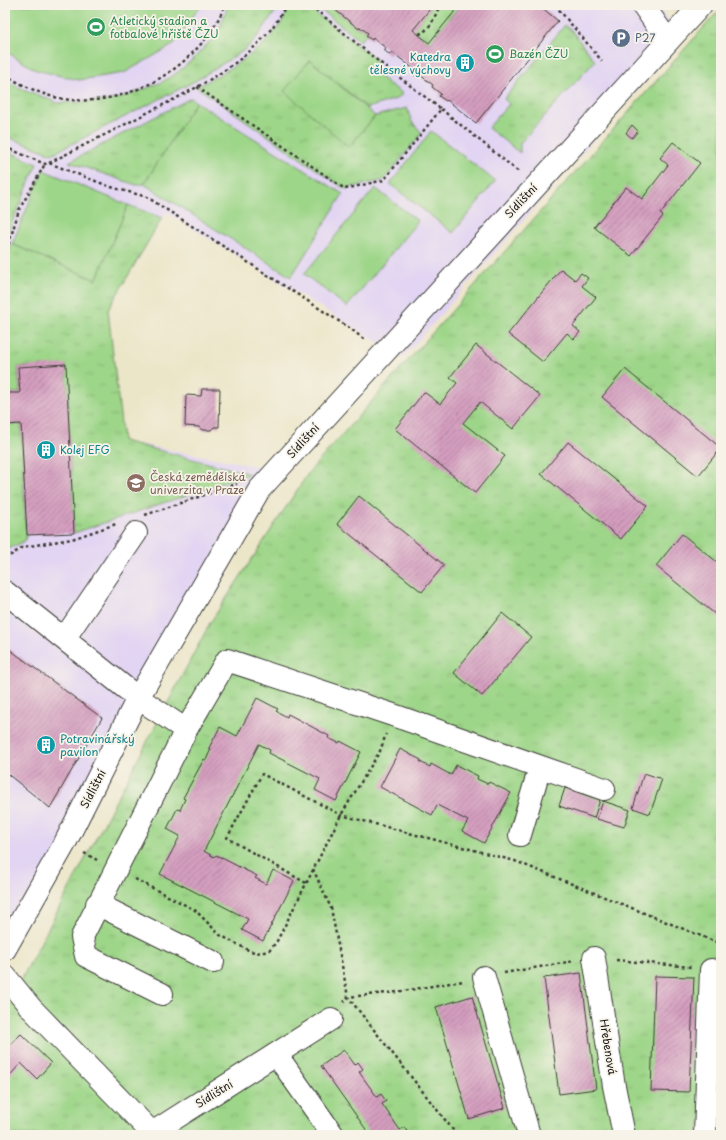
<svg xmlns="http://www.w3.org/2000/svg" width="726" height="1140" font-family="'Playpen Sans',sans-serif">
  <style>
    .built { fill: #e2d4f3 }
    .grass { fill: url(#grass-tufts); stroke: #5d7952 }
    .garden { fill: #9ed689; stroke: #5d7952 }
    .building { fill: url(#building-hatch) }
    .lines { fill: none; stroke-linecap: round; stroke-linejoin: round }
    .minor-casing { stroke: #3b3a36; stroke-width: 24 }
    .path { stroke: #3b3a36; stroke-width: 2.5; stroke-dasharray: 3 3; stroke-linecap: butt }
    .minor { stroke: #fff; stroke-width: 22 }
    .labels { text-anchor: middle; stroke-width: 3.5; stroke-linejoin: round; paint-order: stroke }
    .leisure-label { font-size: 11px; fill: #27864d; stroke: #f7f3e8; text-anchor: start }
    .service-label { font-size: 11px; fill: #4e5e75; stroke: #f7f3e8; text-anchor: start }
    .culture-label { font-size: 11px; fill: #0d838f; stroke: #f7f3e8; text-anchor: start }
    .street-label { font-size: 11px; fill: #1c1c1c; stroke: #f7f3e8 }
    .education-label { font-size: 11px; fill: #785e54; stroke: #f7f3e8; text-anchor: start }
  </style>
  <defs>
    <pattern id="grass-tufts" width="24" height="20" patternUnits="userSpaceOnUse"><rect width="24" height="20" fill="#9ed689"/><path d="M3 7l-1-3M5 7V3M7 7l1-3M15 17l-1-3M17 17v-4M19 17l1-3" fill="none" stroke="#88b776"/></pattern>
    <pattern id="building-hatch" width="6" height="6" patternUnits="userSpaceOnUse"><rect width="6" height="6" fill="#d49ebf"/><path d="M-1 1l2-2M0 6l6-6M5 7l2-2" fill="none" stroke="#ab809a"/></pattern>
  </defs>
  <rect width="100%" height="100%" fill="#f7f3e8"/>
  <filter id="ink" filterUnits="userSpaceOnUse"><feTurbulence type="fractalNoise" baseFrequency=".025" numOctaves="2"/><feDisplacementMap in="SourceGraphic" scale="8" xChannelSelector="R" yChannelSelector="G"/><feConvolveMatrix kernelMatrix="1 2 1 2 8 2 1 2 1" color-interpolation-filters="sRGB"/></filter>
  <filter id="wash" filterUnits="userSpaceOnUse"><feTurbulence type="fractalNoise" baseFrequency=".012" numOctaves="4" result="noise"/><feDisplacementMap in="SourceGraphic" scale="16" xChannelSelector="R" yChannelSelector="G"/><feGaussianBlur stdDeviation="0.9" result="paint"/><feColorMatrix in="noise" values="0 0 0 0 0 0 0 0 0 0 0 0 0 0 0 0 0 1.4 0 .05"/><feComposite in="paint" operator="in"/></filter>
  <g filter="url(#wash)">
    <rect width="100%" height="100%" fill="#ece6c9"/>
    <path class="built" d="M5 5H657L683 38 403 358 166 212 108 310 123 441 278 470 5 948Z"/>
    <path class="grass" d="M228 5H280L258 36 246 49 195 81 52 154 5 136V79L16 86 58 103 107 101 127 96 162 82 178 72 192 60 218 33Z
      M290 5H305L378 61 372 71 403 94 396 99 367 108 310 60 349 147 375 116 407 108 412 122 422 133 384 180 345 189 197 87C232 67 276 46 290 5Z
      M315 5H329L359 29 360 27 368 33 360 41Z
      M433 5H460L429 43 413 30Z
      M721 8V1106L706 1107 697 1135H5V1010L210 623 309 472Z
      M565 25 572 31 595 61 520 143V153L488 128 509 104 504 99Z
      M191 98 196 102 144 184 136 185 69 162Z
      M5 150 37 164 5 239Z
      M128 205 162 218 108 310 123 441 250 474 74 533 66 365 18 367 20 393H5V279L10 248 12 244 96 280Z
      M21 424 26 540 5 551V425Z"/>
    <path class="garden" d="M5 5H201L173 45 124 73 79 80 36 70 5 51Z
      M310 60 375 116 349 147 284 91Z
      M196 102 343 194 291 277 144 184Z
      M431 131 495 181 453 233 390 184Z
      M43 170 128 205 96 280 12 244Z
      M375 188 418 221 347 307 304 274Z"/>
    <g id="blocks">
      <path class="building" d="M329 5H433L413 30 429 43 460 5H539L558 21 476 123 447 100 446 101 439 96 441 94 432 87 433 85 420 75 418 78 412 73 415 70 392 52 390 55 384 50 386 48 373 38 372 40 366 36 368 33 360 27 359 29Z
        M632 125 638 131 632 138 626 133Z
        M673 142 700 163 660 214 663 216 631 256 594 227 626 187 642 199 668 165 660 158Z
        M561 269 575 280 581 273 588 278 582 286 596 297 573 326 580 332 574 339 567 333 543 362 508 334Z
        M476 345 540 396 513 429 480 402 463 423 505 456 475 493 395 429 424 392 440 404 457 383 450 377Z
        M66 364 74 533 27 535 21 424 5 425V393H20L18 367Z
        M625 369 721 448 698 476 602 397Z
        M202 389H220L219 427H214L211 430H202L199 427 185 426 186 395 201 396Z
        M568 442 648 506 621 539 541 474Z
        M359 496 444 565 422 592 337 524Z
        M682 534 721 565V619L656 566Z
        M502 613 531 637 482 696 454 673Z
        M5 646 102 718 50 808 5 772Z
        M257 698 278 709 276 711 287 717 288 714 329 736 328 738 339 743 340 741 361 752 336 801 315 790 320 779 269 753 270 750 259 744 204 851 214 857 216 855 257 876 255 878 266 884 273 870 294 881 263 941 242 930 248 919 160 874 180 836 167 829 177 809 180 810 185 799 183 798 204 759 206 760 211 749 209 748 220 727 237 736Z
        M400 749 421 760 420 762 430 767 431 764 451 775 456 765 478 776 477 779 488 784 489 782 511 793 484 843 462 831 468 821 437 805 432 815 380 787Z
        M644 773 662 779 650 814 633 808Z
        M565 788 600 800 594 818 559 806Z
        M603 801 630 810 624 827 597 819Z
        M581 973 596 1089 559 1094 544 978Z
        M655 976 694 977 689 1092 651 1091Z
        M472 996 505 1108 469 1119 436 1007Z
        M21 1034 51 1063 37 1079 21 1063 5 1081 6 1048Z
        M344 1050 355 1065 358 1062 363 1069 359 1072 377 1097 381 1094 386 1101 382 1104 400 1130 404 1127 409 1134 370 1135 321 1066Z"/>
    </g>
  </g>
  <g filter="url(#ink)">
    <use href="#blocks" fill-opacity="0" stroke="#3b3a36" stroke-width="1"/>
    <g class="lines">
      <defs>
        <path id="minor" d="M643 5 668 41
          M5 592 138 698 186 730
          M64 639 136 533
          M520 835 540 767
          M97 904 213 962
          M5 949 65 843 138 698 259 490 701 5
          M594 958 614 1086 624 1135
          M5 976 31 1008 152 1133 331 1019
          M484 977 529 1135
          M162 994 86 956 82 937 186 730 227 660 393 715 604 789
          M276 1054 333 1135
          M705 1135 711 970"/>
      </defs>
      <use href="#minor" class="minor-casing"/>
      <path class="path" d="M555 5 602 61
        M419 34C431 30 435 15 440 5
        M5 75C22 85 43 96 64 99 129 109 201 65 225 5
        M197 87 345 189 384 180 441 109 378 61 310 5
        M441 109 520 173
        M5 147 45 164 49 163 111 187 147 197 351 329 366 341
        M49 163C80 147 111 132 141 116 192 90 260 60 286 5
        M5 256 19 210 45 164
        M145 515 237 484
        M5 559 23 547 72 539 116 524
        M84 853 97 860
        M313 869 331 908 348 997 344 1002
        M135 879 195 910 220 935 250 951 261 953 270 950 277 941 341 815 380 751 386 734
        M306 883 227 838 262 774 341 815 515 861 721 944
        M616 960 691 967
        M504 973 574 961
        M457 1135 348 997 396 992 463 981"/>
      <use href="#minor" class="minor"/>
    </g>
  </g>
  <defs>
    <symbol id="stadium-disc" viewBox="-11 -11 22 22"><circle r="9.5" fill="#2e9e5b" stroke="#f7f3e8"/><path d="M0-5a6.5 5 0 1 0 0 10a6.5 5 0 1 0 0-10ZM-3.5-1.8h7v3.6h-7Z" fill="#fff"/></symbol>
    <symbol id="parking-disc" viewBox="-11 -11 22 22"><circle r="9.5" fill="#5c6f8a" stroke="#f7f3e8"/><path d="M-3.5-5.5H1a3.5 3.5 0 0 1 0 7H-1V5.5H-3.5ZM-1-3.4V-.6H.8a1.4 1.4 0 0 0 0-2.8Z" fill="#fff"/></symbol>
    <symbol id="building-disc" viewBox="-11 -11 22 22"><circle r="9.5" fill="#0f9aa8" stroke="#f7f3e8"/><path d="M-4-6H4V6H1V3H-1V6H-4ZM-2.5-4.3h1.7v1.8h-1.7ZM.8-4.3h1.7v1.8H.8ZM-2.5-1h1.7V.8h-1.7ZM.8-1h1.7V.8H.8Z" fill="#fff"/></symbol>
    <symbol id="university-disc" viewBox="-11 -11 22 22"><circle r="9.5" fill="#8d6e63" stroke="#f7f3e8"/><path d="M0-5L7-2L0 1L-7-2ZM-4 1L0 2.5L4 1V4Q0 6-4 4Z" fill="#fff"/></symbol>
  </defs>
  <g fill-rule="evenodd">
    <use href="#stadium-disc" x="85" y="16" width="22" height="22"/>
    <use href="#parking-disc" x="610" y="27" width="22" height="22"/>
    <use href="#stadium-disc" x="484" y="43" width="22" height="22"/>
    <use href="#building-disc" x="454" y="52" width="22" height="22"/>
    <use href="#building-disc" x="35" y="439" width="22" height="22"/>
    <use href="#university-disc" x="125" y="472" width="22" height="22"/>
    <use href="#building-disc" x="35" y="734" width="22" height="22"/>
  </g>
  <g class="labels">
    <g class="leisure-label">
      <text x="110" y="25">Atletický stadion a<tspan x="110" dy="13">fotbalové hřiště ČZU</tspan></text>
      <text x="509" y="58">Bazén ČZU</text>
    </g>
    <g class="service-label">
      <text x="635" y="42">P27</text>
    </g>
    <g class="culture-label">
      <text x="451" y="61" text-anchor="end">Katedra<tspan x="451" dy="13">tělesné výchovy</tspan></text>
      <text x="60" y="454">Kolej EFG</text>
      <text x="60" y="743">Potravinářský<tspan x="60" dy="13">pavilon</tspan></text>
    </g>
    <g class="street-label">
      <text transform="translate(521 201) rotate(-47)" y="4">Sídlištní</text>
      <text transform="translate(303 441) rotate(-48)" y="4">Sídlištní</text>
      <text transform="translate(93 789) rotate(-63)" y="4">Sídlištní</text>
      <text transform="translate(608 1047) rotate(81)" y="4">Hřebenová</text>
      <text transform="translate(214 1094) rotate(-32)" y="4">Sídlištní</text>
    </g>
    <g class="education-label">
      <text x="150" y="481">Česká zemědělská<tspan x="150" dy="13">univerzita v Praze</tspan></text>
    </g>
  </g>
  <rect width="726" height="1140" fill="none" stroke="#f7f3e8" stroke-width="20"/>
</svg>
